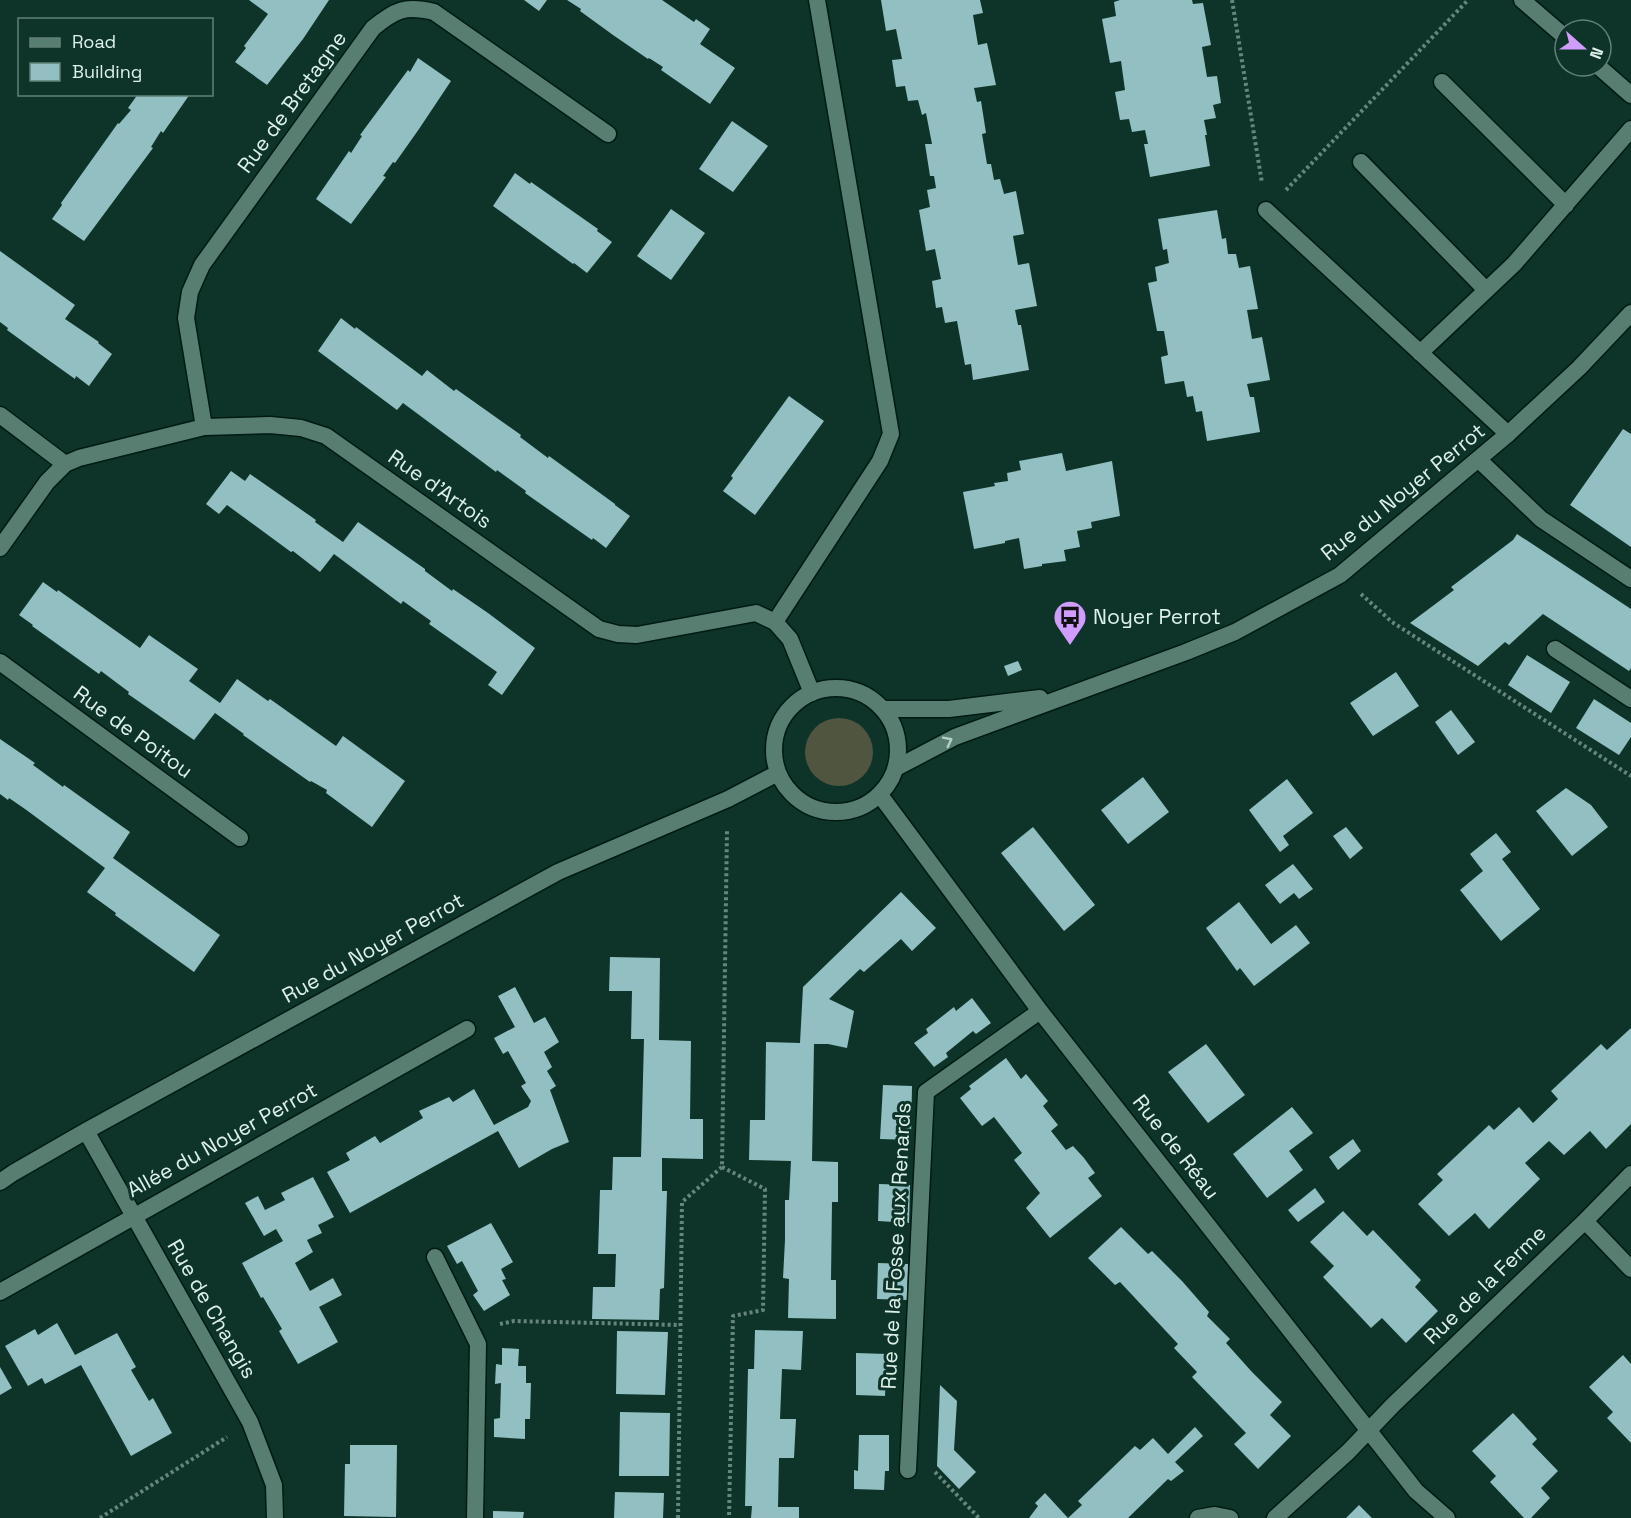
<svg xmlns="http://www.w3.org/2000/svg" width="1631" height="1518" font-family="'Space Grotesk',sans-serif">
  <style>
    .green { fill: #50553f }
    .building { fill: #92bfc1 }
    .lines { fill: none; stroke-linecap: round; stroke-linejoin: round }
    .service-casing { stroke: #001b13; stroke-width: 19 }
    .minor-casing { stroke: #001b13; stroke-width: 19 }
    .path { stroke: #66857c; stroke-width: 4; stroke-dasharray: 3 3; stroke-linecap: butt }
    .service { stroke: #587e71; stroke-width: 16 }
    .minor { stroke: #587e71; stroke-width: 16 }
    .oneway { stroke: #b5cec6 }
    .labels { text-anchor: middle; stroke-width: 6; stroke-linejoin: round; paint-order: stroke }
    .street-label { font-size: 21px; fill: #ddf1ea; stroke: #0e342a }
    .poi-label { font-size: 21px; fill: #ddf1ea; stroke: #0e342a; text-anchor: start }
  </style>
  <rect width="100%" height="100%" fill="#0e342a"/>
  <path class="green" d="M805 752a34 34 0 1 1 68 0a34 34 0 1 1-68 0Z"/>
  <path class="building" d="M249 0H329L303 39 267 85 235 62 246 48 244 46 268 14Z
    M524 0H547L539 11Z
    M567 0H662L694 22 696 19 710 29 700 44 735 68 710 104 661 70 663 67 649 58 648 59 613 35 580 11 581 9Z
    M881 0H980L983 13 973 15 978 45 987 43 996 85 974 88 977 102 981 101 986 133 982 134 987 164H991L994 180 1000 179 1004 194 1016 191 1024 234 1013 236 1018 265 1029 263 1037 306 1015 310 1018 325H1021L1029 370 973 380 971 364 965 365 957 321 945 323 942 307 936 308 932 281 941 279 935 249 926 251 919 210 930 207 927 190 936 188 934 176H930L925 144H932L926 113 922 115 918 100 908 101 905 86 896 87 892 60 902 59 896 29 886 31Z
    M1120 0H1192L1193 4 1203 3 1211 45 1202 47 1207 77 1217 76 1221 103 1213 105 1216 118 1204 120 1207 135H1205L1210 166 1150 177 1144 144H1148L1145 130 1132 132 1129 119 1120 120 1115 92 1125 90 1121 61 1110 63 1102 19 1116 16 1114 2Z
    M418 58 451 81 419 129 395 163 393 162 383 176 386 177 351 224 316 199 349 151 351 153 362 136 360 135 408 70 410 72Z
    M138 94H190L163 133 161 131 151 147 153 148 84 241 52 219 62 205 61 203 118 123 119 124 131 110 128 108Z
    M732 121 768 146 733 192 699 169Z
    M515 173 530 184 531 182 598 229 597 231 612 242 587 273 574 263 573 264 493 206Z
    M671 209 705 233 671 280 637 256Z
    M1217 210 1222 239 1226 238 1228 254H1236L1239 268 1250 266 1258 309 1247 310 1252 339 1262 337 1270 380 1247 384 1250 397H1254L1260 432 1207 441 1202 411 1196 412 1193 396 1187 397 1184 381 1165 384 1161 357 1168 355 1164 331H1157L1148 283 1157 281 1155 267 1169 263 1167 249 1163 250 1158 219Z
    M0 251 75 305 65 319 99 342 98 343 112 354 89 386 76 376 75 379 40 354 7 330 8 328 0 322Z
    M341 318 355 329 356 327 422 376 427 370 454 391 456 389 521 435 520 437 548 458 549 456 615 504V505L630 516 606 548 593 538 592 540 525 493 526 491 497 470 496 472 403 403 397 410 318 351Z
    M789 396 824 421 755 515 723 491 733 478 731 476Z
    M1623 429 1631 434V547L1570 505Z
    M1062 453 1066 471 1112 461 1120 516 1091 522 1092 528 1077 531 1080 547 1064 550 1066 561 1042 564V566L1024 569 1019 538 1005 541V543L974 549 963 492 995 486 994 483 1008 481 1007 473 1021 470 1019 461Z
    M231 471 245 481 250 474 316 520 315 522 343 542 358 522 425 569V571L452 591 453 589 488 613 535 648 502 695 488 685 497 672 429 624 431 621 403 601 401 604 334 554 320 572 293 551 291 552 227 505 219 514 206 504Z
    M1517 534 1631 609V668L1629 671 1543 614 1509 645 1505 642 1478 666 1410 623 1454 590 1451 587 1513 540Z
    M43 582 57 592 58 590 140 648 149 635 198 669 189 681 220 703 237 679 268 701 270 699 336 746 343 736 405 781 372 827 326 793 327 790 311 781 310 782 243 735 244 734 215 713 194 740 128 694 129 692 101 671 99 674 32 626 33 625 19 615Z
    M1527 655 1570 682 1551 713 1508 685Z
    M1018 661 1022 670 1008 676 1004 666Z
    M1396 672 1419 706 1373 736 1350 703Z
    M1594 699 1631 723V737L1619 755 1576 728Z
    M1451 710 1475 742 1458 755 1435 722Z
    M0 739 35 763 33 765 63 787 64 785 130 832 113 858 220 935 194 972 115 915 116 913 87 892 105 868 25 809 9 798 8 800 0 794Z
    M1143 777 1169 812 1128 844 1101 810Z
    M1287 779 1313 813 1283 836 1289 845 1280 852 1249 810Z
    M1566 788 1591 805 1608 827 1572 856 1536 811Z
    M1033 827 1095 905 1064 931 1001 853Z
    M1346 827 1363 848 1350 859 1333 836Z
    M1496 833 1511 852 1502 859 1540 909 1501 941 1460 890 1483 871 1470 854Z
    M1293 864 1313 889 1299 899 1294 893 1280 904 1265 885Z
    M901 892 936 928 912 951 901 939 864 972 860 969 829 999 854 1011 847 1048 828 1044H814L812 1161 838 1162V1202H832L831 1280H836V1319L788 1318 789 1279 783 1278 785 1240V1200H789L791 1161 749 1160 750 1120H765L766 1042 800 1043 803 987Z
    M1239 902 1271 944 1296 925 1310 943 1254 986 1240 968 1237 971 1206 928Z
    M610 957 660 958 659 1040 691 1041 690 1119H703V1159L662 1158V1191H667L664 1288 660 1289 659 1320 592 1319 593 1287H615L616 1254H598L600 1190H612L613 1157H641L644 1039H631L632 991H609Z
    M515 987 534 1023 545 1017 559 1042 544 1052 552 1067 547 1071 556 1086 550 1090 569 1142 552 1149 519 1168 498 1131 350 1213 327 1172 350 1160 346 1153 375 1136 380 1143 423 1118 419 1111 449 1097 453 1102 474 1089 494 1125 528 1107 531 1101 521 1086 526 1083 508 1051 503 1054 494 1038 515 1027 498 996Z
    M972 998 991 1023 976 1034 973 1031 946 1053 948 1057 934 1067 914 1043 928 1033 926 1029 954 1007 956 1011Z
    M1631 1028V1124L1606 1149 1590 1131 1564 1155 1549 1141 1525 1163 1540 1179 1489 1229 1475 1213 1449 1236 1418 1204 1443 1180 1437 1174 1489 1125 1494 1130 1519 1107 1533 1123 1558 1099 1551 1091 1601 1044 1607 1050Z
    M1206 1044 1245 1095 1208 1123 1168 1072Z
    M1006 1058 1021 1079 1026 1074 1048 1101 1043 1106 1058 1125 1051 1131 1066 1150 1073 1146 1084 1158 1095 1173 1088 1178 1102 1196 1050 1238 1026 1208 1040 1193 1014 1160 1022 1153 994 1117 982 1126 960 1098 971 1089 969 1086Z
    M883 1085 912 1086 911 1140 880 1139Z
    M1292 1107 1313 1133 1289 1151 1303 1170 1267 1198 1233 1154Z
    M1353 1139 1361 1151 1338 1170 1329 1157Z
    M313 1177 334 1217 318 1225 322 1233 307 1240 313 1252 295 1263 310 1291 333 1278 342 1295 319 1307 338 1342 298 1364 279 1331 282 1329 263 1297 261 1298 242 1263 283 1241 276 1229 264 1236 245 1203 258 1196 265 1210 285 1200 281 1193Z
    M879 1184 910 1185 909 1223 878 1221Z
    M1315 1188 1325 1202 1298 1222 1288 1210Z
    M1343 1211 1367 1236 1373 1230 1421 1280 1415 1287 1438 1311 1406 1343 1382 1318 1371 1328 1323 1277 1334 1266 1310 1242Z
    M491 1223 513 1262 501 1269 506 1279 502 1280 510 1295 484 1311 473 1295 478 1291 462 1261 457 1264 447 1246Z
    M1121 1227 1148 1254 1152 1251 1182 1281 1209 1312 1207 1316 1230 1339 1226 1343 1252 1372 1282 1402 1270 1415 1291 1436 1258 1469 1234 1444 1246 1433 1192 1377 1197 1372 1174 1348 1178 1344 1120 1282 1115 1285 1088 1258Z
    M878 1263 908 1264 907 1300 877 1299Z
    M57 1323 75 1355 117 1333 136 1367 131 1370 149 1401 153 1398 172 1433 131 1456 81 1365 45 1384 42 1378 28 1386 5 1346 35 1329 38 1335Z
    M755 1330 803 1331 801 1370 782 1369 780 1419H796L794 1458H779L778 1507H799V1518H751L752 1506H745L748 1369H754Z
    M617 1331 668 1332 665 1395 616 1394Z
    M502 1348 519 1349 518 1366H526V1383H531L530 1419H525V1439L494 1437V1419L500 1418 501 1383 495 1384 496 1364 502 1365Z
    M856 1353 887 1354 885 1396 856 1395Z
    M1623 1355 1631 1364V1443L1607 1418 1613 1412 1589 1387Z
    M0 1367 12 1388 0 1395Z
    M940 1385 957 1401 954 1450 976 1472 959 1489 937 1466Z
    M620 1412 670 1413 669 1476H619Z
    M1513 1413 1537 1439 1532 1444 1558 1471 1541 1488 1550 1498 1531 1518H1524L1490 1482 1496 1476 1472 1451Z
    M1195 1427 1203 1436 1175 1462 1184 1471 1171 1481 1168 1479 1128 1518H1029L1038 1506 1035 1503 1045 1493 1068 1518 1082 1505 1078 1501 1135 1446 1140 1450 1153 1438 1168 1454Z
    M859 1435H889V1471H885L884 1490 854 1489V1470L858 1471Z
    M350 1445H397L396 1517 344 1516 345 1464H350Z
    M615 1492 664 1493 663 1518H614Z
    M1359 1505 1372 1518H1346Z
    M493 1511 524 1512 523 1518H493Z"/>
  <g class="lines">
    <defs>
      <path id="service" d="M1522 0 1565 37
        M1598 66 1631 95
        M1442 82 1566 205
        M1361 162 1486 290
        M1266 210 1508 434
        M1420 353 1514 264 1631 129
        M1479 460 1541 519 1631 579
        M775 622 880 461 891 434 817 0
        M1555 649 1631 699"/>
      <path id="minor" d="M0 415 65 464 79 458 204 427 270 425 301 428 326 436 599 629 618 634 637 635 756 613 775 622 790 639 812 693
        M204 427 186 318 190 292 202 265 373 28C395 10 405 5 434 12L608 134
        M0 548 47 482 65 464
        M0 662 240 838
        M774 750a62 62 0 1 1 124 0a62 62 0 1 1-124 0Z
        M883 709H949L1040 698
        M896 768 955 737 1186 652 1235 632 1340 575 1508 434 1579 368 1631 313
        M880 795 1040 1011 1416 1491 1447 1518
        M86 1131 250 1422 274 1485 275 1518
        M0 1182 13 1173 86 1131 558 872 728 799 778 773
        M1585 1221 1631 1174
        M435 1257 478 1344 475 1518
        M0 1292 467 1029
        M908 1470 926 1092 1040 1011
        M1198 1518 1215 1515 1230 1518
        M1275 1518 1348 1452 1393 1405 1585 1221 1631 1269"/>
    </defs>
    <use href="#service" class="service-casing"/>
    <use href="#minor" class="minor-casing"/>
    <path class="path" d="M1232 0 1262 183
      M1286 190 1468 0
      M1361 594 1392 622 1631 776
      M722 1167 765 1189 763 1310 733 1316 729 1518
      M500 1324 514 1321 680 1325
      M935 1472 979 1518
      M100 1518 227 1437
      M678 1518 682 1202 722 1167 727 830"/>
    <use href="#service" class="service"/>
    <use href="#minor" class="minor"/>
  </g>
  <defs><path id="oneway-chevron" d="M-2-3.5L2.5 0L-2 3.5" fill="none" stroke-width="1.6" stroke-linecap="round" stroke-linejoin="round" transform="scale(1.5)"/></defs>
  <use class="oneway" href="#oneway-chevron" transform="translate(948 741) rotate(-27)"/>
  <defs>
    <symbol id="bus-pin" viewBox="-11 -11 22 30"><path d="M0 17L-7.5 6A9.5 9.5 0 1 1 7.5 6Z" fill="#d09dff" stroke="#0e342a"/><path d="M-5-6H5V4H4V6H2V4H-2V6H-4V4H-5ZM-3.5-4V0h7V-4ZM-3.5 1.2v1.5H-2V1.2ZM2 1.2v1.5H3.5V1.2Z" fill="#111"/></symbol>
  </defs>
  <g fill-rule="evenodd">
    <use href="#bus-pin" x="1051" y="598" width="38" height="52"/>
  </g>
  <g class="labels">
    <g class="street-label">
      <text transform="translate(292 102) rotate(-54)" y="7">Rue de Bretagne</text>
      <text transform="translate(440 489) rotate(35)" y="7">Rue d'Artois</text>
      <text transform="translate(1403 492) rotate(-39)" y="7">Rue du Noyer Perrot</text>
      <text transform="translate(133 732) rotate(36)" y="7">Rue de Poitou</text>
      <text transform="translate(373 948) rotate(-29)" y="7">Rue du Noyer Perrot</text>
      <text transform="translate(222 1140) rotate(-29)" y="7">Allée du Noyer Perrot</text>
      <text transform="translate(1176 1147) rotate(52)" y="7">Rue de Réau</text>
      <text transform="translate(896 1246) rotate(-87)" y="7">Rue de la Fosse aux Renards</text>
      <text transform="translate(1485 1285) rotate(-44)" y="7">Rue de la Ferme</text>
      <text transform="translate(212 1309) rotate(60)" y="7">Rue de Changis</text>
    </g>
    <g class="poi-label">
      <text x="1093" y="624">Noyer Perrot</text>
    </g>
  </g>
  <rect x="18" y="18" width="195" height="78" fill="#0e342a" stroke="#618077" stroke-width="1.5"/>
  <rect x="30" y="38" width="30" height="9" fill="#587e71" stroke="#618077" stroke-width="1.5"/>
  <text x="72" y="48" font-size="18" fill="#ddf1ea">Road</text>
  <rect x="30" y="63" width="30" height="18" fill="#92bfc1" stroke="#618077" stroke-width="1.5"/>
  <text x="72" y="78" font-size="18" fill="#ddf1ea">Building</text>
  <g transform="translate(1583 48) rotate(111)"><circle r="28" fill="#0e342a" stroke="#618077" stroke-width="1.5"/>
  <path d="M0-4.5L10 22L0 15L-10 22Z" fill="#d09dff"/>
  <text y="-9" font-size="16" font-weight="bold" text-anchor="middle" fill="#ddf1ea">N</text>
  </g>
</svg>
